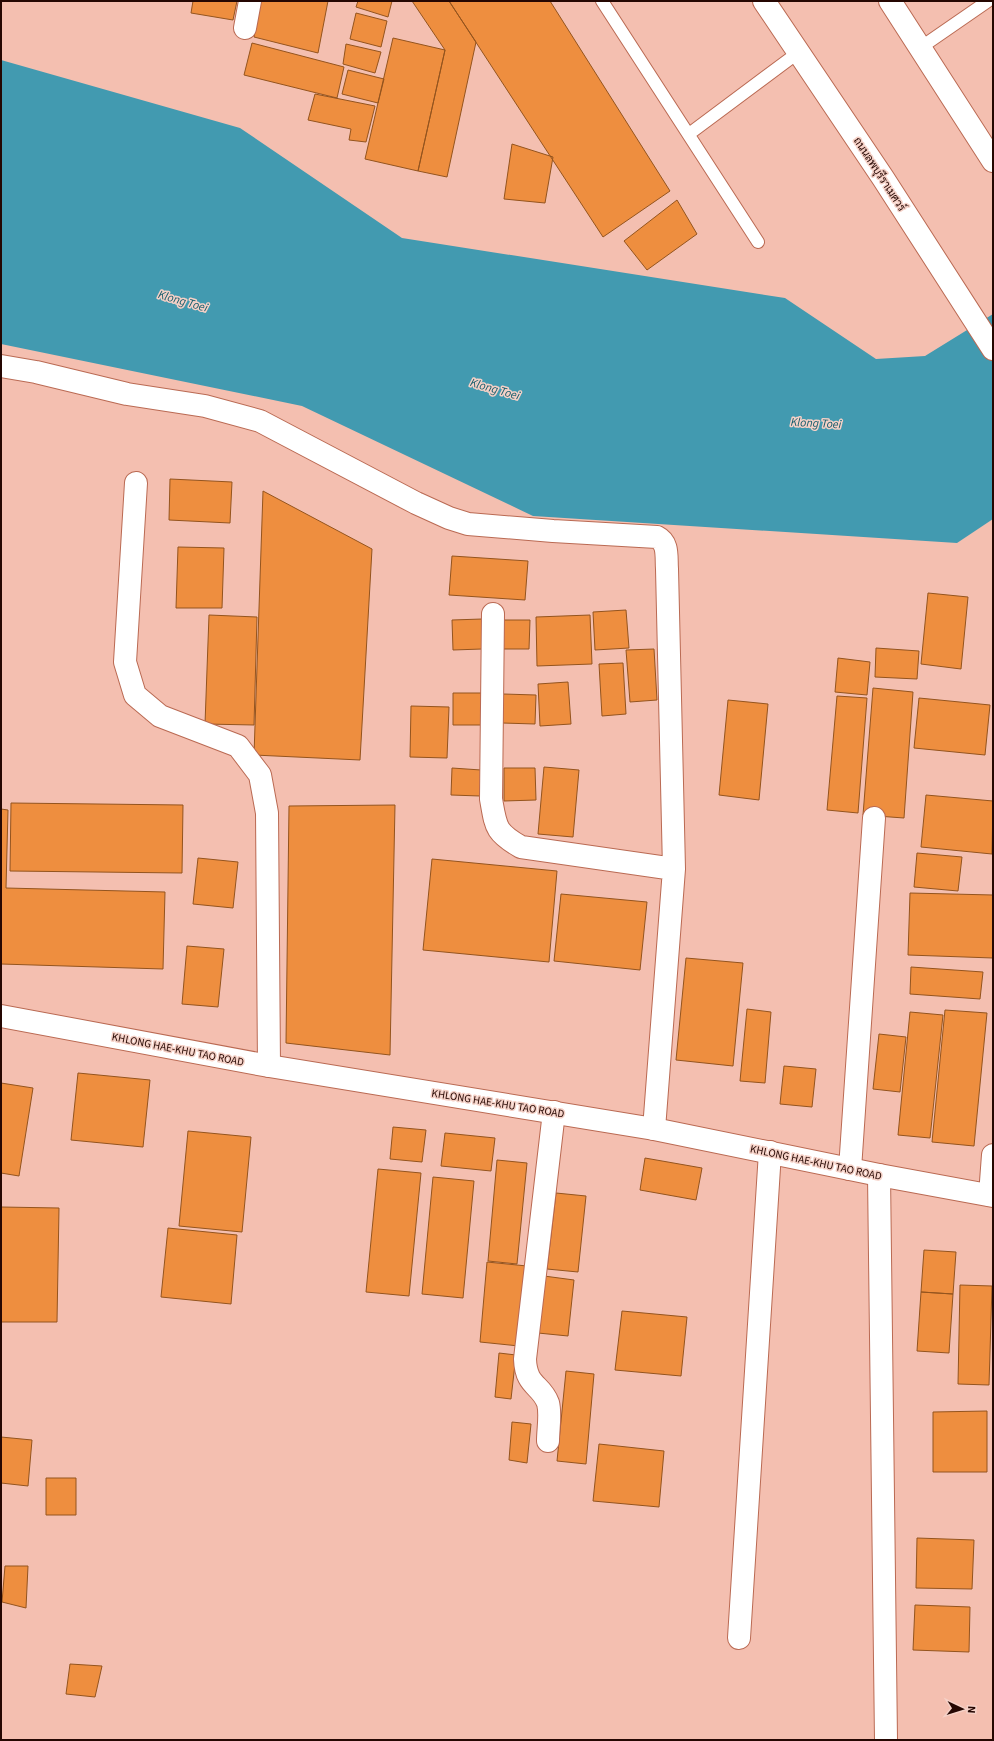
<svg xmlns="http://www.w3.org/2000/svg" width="994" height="1741" font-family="'Source Sans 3',Sarabun,sans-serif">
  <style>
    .water { fill: #429ab0 }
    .building { fill: #ee8e3f; stroke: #94541e }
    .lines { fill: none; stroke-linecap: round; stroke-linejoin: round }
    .lane-casing { stroke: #ba6a53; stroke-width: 14 }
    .street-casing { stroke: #ba6a53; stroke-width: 24 }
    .secondary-casing { stroke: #ba6a53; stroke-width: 24 }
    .primary-casing { stroke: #ba6a53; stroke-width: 24 }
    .lane { stroke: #fff; stroke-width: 12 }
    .street { stroke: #fff; stroke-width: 22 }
    .secondary { stroke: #fff; stroke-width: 22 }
    .primary { stroke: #fff; stroke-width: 22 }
    .labels { text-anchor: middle; stroke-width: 3; stroke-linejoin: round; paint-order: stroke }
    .street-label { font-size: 11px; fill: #250702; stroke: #f5d1c7 }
    .water-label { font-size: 12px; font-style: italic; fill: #145c6c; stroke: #f5d1c7 }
  </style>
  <rect width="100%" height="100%" fill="#f4bfb0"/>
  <path class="water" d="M1 60 240 128 402 238 785 298 876 359 925 356 993 314V519L957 543 533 516 302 406 1 344Z"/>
  <path class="building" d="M193 1H237L233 20 191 13Z
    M260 1H328L318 53 254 37Z
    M358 1H392L388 17 356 7Z
    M412 1H449L476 42 447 177 418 171 445 50Z
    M449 1H550L670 191 603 237Z
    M356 13 387 21 381 47 350 39Z
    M393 38 445 50 418 171 365 159Z
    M252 43 344 67 337 98 244 75Z
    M346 44 381 52 375 73 343 64Z
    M348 70 384 79 378 103 342 94Z
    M315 94 375 106 366 142 349 140 351 129 308 120Z
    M512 144 553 157 545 203 504 199Z
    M677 200 697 234 647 270 624 241Z
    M170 479 232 482 230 523 169 520Z
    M263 491 372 549 360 760 254 755Z
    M178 547 224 548 222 608H176Z
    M452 556 528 561 525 600 449 595Z
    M928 593 968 597 961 669 921 664Z
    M626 610 629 648 595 650 593 612Z
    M209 615 257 617 254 725 205 724Z
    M590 615 592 664 537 666 536 617Z
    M482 619V649L453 650 452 620Z
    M499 620H530L529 649H499Z
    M876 648 919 651 917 679 875 677Z
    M654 649 657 700 630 702 626 650Z
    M838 658 870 662 867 695 835 692Z
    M623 663 626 714 602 716 599 664Z
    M568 682 571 724 540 726 538 684Z
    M873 688 913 692 904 818 863 815Z
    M453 693H482V725H453Z
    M503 694 536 695 535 724 502 723Z
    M837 696 867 698 858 813 827 810Z
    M919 698 990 705 985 755 914 748Z
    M728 700 768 704 759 800 719 795Z
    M411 706 449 707 447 758 410 757Z
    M544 767 579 770 573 837 538 834Z
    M452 768 481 770 480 796 451 795Z
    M504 768H535L536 800 504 801Z
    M926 795 993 801 992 854 921 847Z
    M11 803 183 805 182 873 10 871Z
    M395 805 390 1055 286 1043 289 806Z
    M1 809 8 810 6 888 165 892 163 969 1 964Z
    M917 853 962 857 958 891 914 887Z
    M198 858 238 862 233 908 193 904Z
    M432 859 557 871 549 962 423 950Z
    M910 893 993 895V958L908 955Z
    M561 894 647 902 640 970 554 961Z
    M187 946 224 949 218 1007 182 1004Z
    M686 958 743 963 733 1066 676 1060Z
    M911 967 983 972 980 999 910 994Z
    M747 1009 771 1012 765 1083 740 1081Z
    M945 1010 987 1013 974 1146 932 1142Z
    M910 1012 943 1015 930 1138 898 1135Z
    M879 1034 906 1037 900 1092 873 1089Z
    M784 1066 816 1069 812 1107 780 1104Z
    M78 1073 150 1080 143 1147 71 1140Z
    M1 1083 33 1088 19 1176 1 1173Z
    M393 1127 426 1130 422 1162 390 1159Z
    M188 1131 251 1137 242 1232 179 1226Z
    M445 1133 495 1138 491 1171 441 1166Z
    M645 1158 702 1168 696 1200 640 1190Z
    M497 1160 527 1163 517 1264 488 1261Z
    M378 1169 421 1173 409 1296 366 1292Z
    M433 1177 474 1181 463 1298 422 1294Z
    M556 1193 586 1196 578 1272 547 1269Z
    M1 1207 59 1208 57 1322H1Z
    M168 1228 237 1235 231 1304 161 1297Z
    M924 1250 956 1252 953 1294 921 1292Z
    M487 1262 527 1266 519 1346 480 1342Z
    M544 1276 574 1280 568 1336 538 1333Z
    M960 1285 992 1286 989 1385 958 1384Z
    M921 1292 953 1294 949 1353 917 1351Z
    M622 1311 687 1317 681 1376 615 1370Z
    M499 1353 516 1355 511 1399 495 1397Z
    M566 1371 594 1374 586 1464 557 1461Z
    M987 1411V1472H933V1412Z
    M512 1422 531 1424 527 1463 509 1460Z
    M1 1437 32 1440 28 1486 1 1483Z
    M599 1444 664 1451 659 1507 593 1501Z
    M46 1478H76V1515H46Z
    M917 1538 974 1540 972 1589 916 1588Z
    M5 1566H28L26 1608 2 1602Z
    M915 1605 970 1607 969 1652 913 1650Z
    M70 1664 102 1666 95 1697 66 1694Z"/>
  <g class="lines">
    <defs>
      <path id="lane" d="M602 1 758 242
        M920 48 988 1
        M689 134 799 52"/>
      <path id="street" d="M245 28 250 1
        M1 366 36 372 127 394 205 406 260 421 416 503 449 518 468 524 553 531 657 537C669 543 666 557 667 569L674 869 654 1129
        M136 483 125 662 135 695 160 716 238 746 260 775 267 813 269 1066
        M493 614 491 799C496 827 495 832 521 847L674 869
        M850 1169 874 818
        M879 1175 886 1740
        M990 1195 993 1155
        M548 1441C548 1429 551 1414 548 1403 541 1384 526 1387 525 1359L554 1112
        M739 1638 770 1152"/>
      <path id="secondary" d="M1 1016 269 1066 654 1129 879 1175 993 1196"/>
      <path id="primary" d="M764 1 883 178 993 349
        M890 1 993 161"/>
    </defs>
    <use href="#lane" class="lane-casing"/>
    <use href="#street" class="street-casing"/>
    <use href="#secondary" class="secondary-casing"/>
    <use href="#primary" class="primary-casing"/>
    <use href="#lane" class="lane"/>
    <use href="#street" class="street"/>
    <use href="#secondary" class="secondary"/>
    <use href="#primary" class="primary"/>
  </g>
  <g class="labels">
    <g class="street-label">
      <text transform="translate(880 174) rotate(57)" y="4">ถนนลพบุรีราเมศวร์</text>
      <text transform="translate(178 1049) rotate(11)" y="4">KHLONG HAE-KHU TAO ROAD</text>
      <text transform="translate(498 1103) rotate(9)" y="4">KHLONG HAE-KHU TAO ROAD</text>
      <text transform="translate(816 1162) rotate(12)" y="4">KHLONG HAE-KHU TAO ROAD</text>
    </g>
    <g class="water-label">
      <text transform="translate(183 301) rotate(16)" y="4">Klong Toei</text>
      <text transform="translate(495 389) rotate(16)" y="4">Klong Toei</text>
      <text transform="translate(816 423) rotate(3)" y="4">Klong Toei</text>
    </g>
  </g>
  <rect width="994" height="1741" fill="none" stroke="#250702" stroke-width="4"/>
  <g transform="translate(962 1709) rotate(94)" stroke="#f5d1c7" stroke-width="3" paint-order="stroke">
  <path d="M0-3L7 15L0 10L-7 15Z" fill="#250702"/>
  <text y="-6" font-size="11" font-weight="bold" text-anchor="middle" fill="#250702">N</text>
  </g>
</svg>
